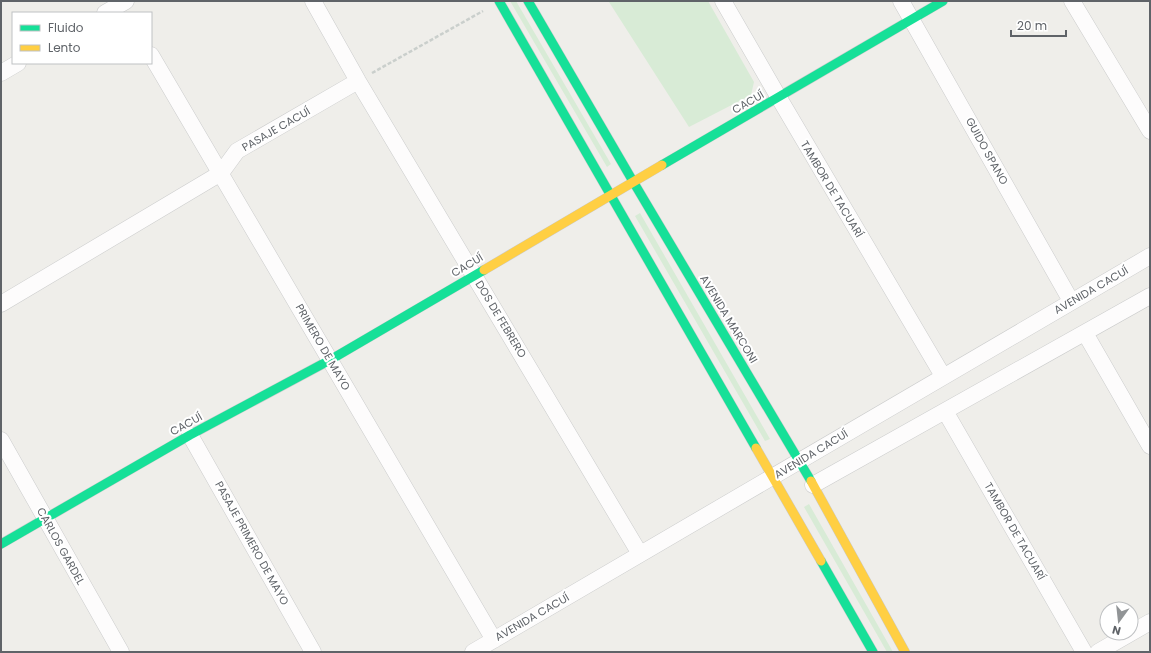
<svg xmlns="http://www.w3.org/2000/svg" width="1151" height="653" font-family="Poppins,sans-serif">
  <style>
    .green { fill: #d8ebd6 }
    .lines { fill: none; stroke-linecap: round; stroke-linejoin: round }
    .street-casing { stroke: #cbcccc; stroke-width: 17 }
    .fast-casing { stroke: #cacacb; stroke-width: 10 }
    .slow-casing { stroke: #cacacb; stroke-width: 10 }
    .path { stroke: #cacfcc; stroke-width: 2.5; stroke-dasharray: 4 2; stroke-linecap: butt }
    .street { stroke: #fdfcfc; stroke-width: 16 }
    .fast { stroke: #16e098; stroke-width: 9 }
    .slow { stroke: #ffcf43; stroke-width: 9 }
    .labels { text-anchor: middle; stroke-width: 4; stroke-linejoin: round; paint-order: stroke }
    .street-label { font-size: 11px; fill: #5f6368; stroke: #fff }
  </style>
  <rect width="100%" height="100%" fill="#efeeea"/>
  <path class="green" d="M510 1H516L611 164 607 167Z
    M611 1H708L754 82 751 95 689 127 609 2Z
    M640 213 770 439 765 441 635 216Z
    M809 504 893 652H887L804 507Z"/>
  <g class="lines">
    <defs>
      <path id="street" d="M313 1 358 81 640 554
        M723 1 779 98 943 376
        M901 1 1071 301
        M1072 1 1150 131
        M105 13 126 1
        M151 55 494 640
        M1 73 18 63
        M1 304 221 173 237 151 358 81
        M1085 333 1150 446
        M945 411 1084 652
        M190 435 313 652
        M1 440 121 652
        M813 485 1150 296
        M473 652 1150 256
        M1098 652 1150 622"/>
      <path id="fast" d="M499 1 756 448
        M528 1 634 183 811 481
        M662 165 943 1
        M1 544 190 435 330 360 484 270
        M821 561 873 652"/>
      <path id="slow" d="M484 270 662 165
        M756 448 821 561
        M811 481 905 652"/>
    </defs>
    <use href="#street" class="street-casing"/>
    <use href="#fast" class="fast-casing"/>
    <use href="#slow" class="slow-casing"/>
    <path class="path" d="M372 73 483 11"/>
    <use href="#street" class="street"/>
    <use href="#fast" class="fast"/>
    <use href="#slow" class="slow"/>
  </g>
  <g class="labels">
    <g class="street-label">
      <text transform="translate(748 102) rotate(-30)" y="4">CACUÍ</text>
      <text transform="translate(276 129) rotate(-30)" y="4">PASAJE CACUÍ</text>
      <text transform="translate(987 151) rotate(61)" y="4">GUIDO SPANO</text>
      <text transform="translate(832 189) rotate(59)" y="4">TAMBOR DE TACUARÍ</text>
      <text transform="translate(467 265) rotate(-31)" y="4">CACUÍ</text>
      <text transform="translate(1091 290) rotate(-30)" y="4">AVENIDA CACUÍ</text>
      <text transform="translate(501 319) rotate(59)" y="4">DOS DE FEBRERO</text>
      <text transform="translate(729 319) rotate(59)" y="4">AVENIDA MARCONI</text>
      <text transform="translate(323 347) rotate(60)" y="4">PRIMERO DE MAYO</text>
      <text transform="translate(186 424) rotate(-29)" y="4">CACUÍ</text>
      <text transform="translate(811 454) rotate(-31)" y="4">AVENIDA CACUÍ</text>
      <text transform="translate(1015 531) rotate(60)" y="4">TAMBOR DE TACUARÍ</text>
      <text transform="translate(252 543) rotate(61)" y="4">PASAJE PRIMERO DE MAYO</text>
      <text transform="translate(61 546) rotate(61)" y="4">CARLOS GARDEL</text>
      <text transform="translate(532 617) rotate(-30)" y="4">AVENIDA CACUÍ</text>
    </g>
  </g>
  <rect width="1151" height="653" fill="none" stroke="#5f6368" stroke-width="4"/>
  <rect x="12" y="12" width="140" height="52" fill="#ffffff" stroke="#bfc1c3"/>
  <rect x="20" y="25" width="20" height="6" fill="#16e098" stroke="#bfc1c3"/>
  <text x="48" y="32" font-size="12" fill="#5f6368">Fluido</text>
  <rect x="20" y="45" width="20" height="6" fill="#ffcf43" stroke="#bfc1c3"/>
  <text x="48" y="52" font-size="12" fill="#5f6368">Lento</text>
  <g transform="translate(1119 621) rotate(195)"><circle r="19" fill="#ffffff" stroke="#bfc1c3"/>
  <path d="M0-3L7 15L0 10L-7 15Z" fill="#919496"/>
  <text y="-6" font-size="11" font-weight="bold" text-anchor="middle" fill="#5f6368">N</text>
  </g>
  <path d="M1011 30v6h55v-6" fill="none" stroke="#5f6368" stroke-width="2"/>
  <text x="1017" y="30" font-size="12" fill="#5f6368" stroke="#ffffff" stroke-width="3" paint-order="stroke">20 m</text>
</svg>
